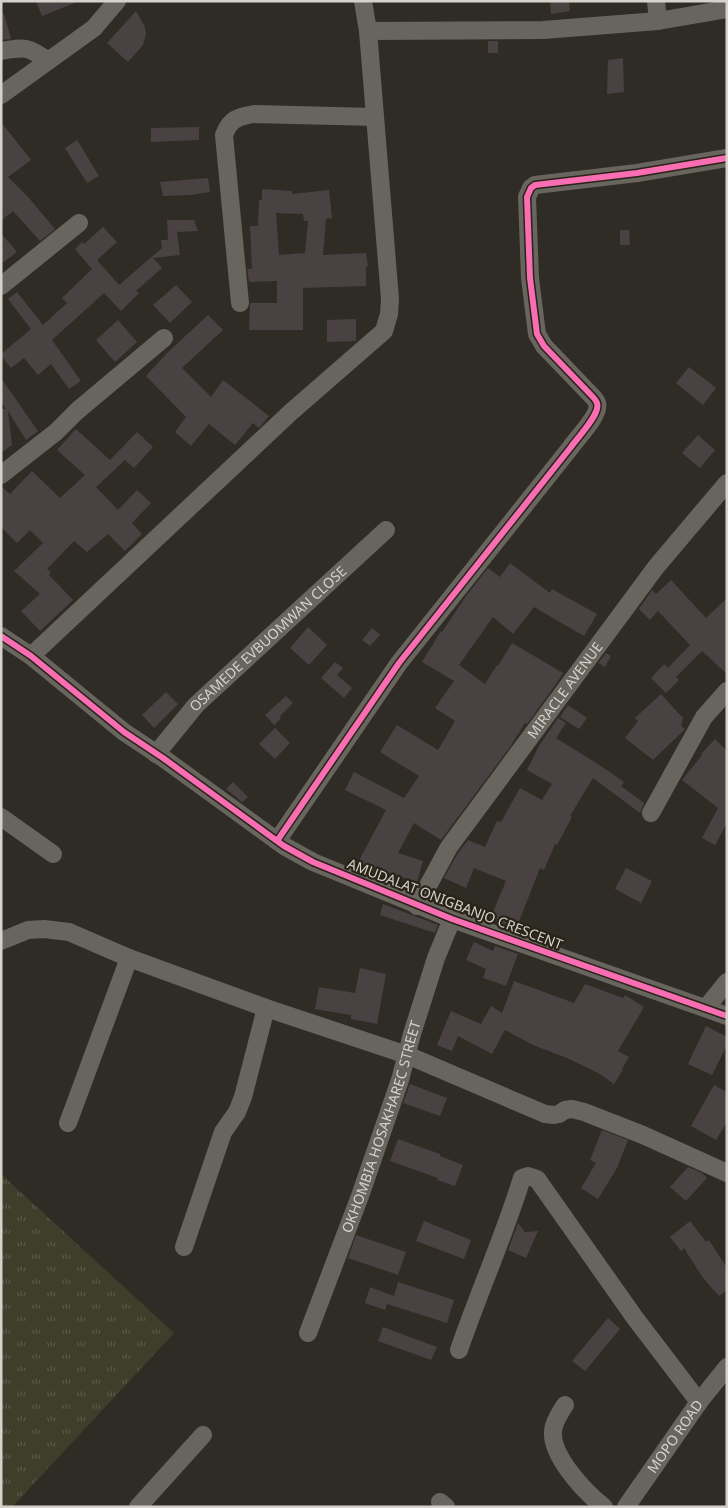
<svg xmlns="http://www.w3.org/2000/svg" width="728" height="1508" font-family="'Noto Sans',sans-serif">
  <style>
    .grass { fill: url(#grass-tufts) }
    .building { fill: #4a4142; fill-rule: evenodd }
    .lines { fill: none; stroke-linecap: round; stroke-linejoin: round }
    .minor { stroke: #68645e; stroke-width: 18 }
    .cycleway-casing { stroke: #292318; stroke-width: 9 }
    .cycleway { stroke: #f96db3; stroke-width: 6 }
    .labels { text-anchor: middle; stroke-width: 4.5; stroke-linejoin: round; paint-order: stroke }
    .street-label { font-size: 14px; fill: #d6d2cb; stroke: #292318 }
  </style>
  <defs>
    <pattern id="grass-tufts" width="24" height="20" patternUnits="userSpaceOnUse" patternTransform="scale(1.25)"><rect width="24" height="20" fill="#3d3f2a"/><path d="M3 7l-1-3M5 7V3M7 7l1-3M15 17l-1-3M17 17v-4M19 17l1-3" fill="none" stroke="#585a48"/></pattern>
  </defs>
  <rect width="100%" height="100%" fill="#2f2c26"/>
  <path class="grass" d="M1 1174 174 1333 12 1507H1Z"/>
  <path class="building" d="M36 1H76L77 2 42 16Z
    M550 1H569L570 11 551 14Z
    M136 11 145 27 146 34 143 45 128 62 107 43Z
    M1 14H4L11 39 1 40Z
    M488 41H498V53H488Z
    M623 58 624 92 607 94 608 60Z
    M1 122 31 160 8 177 29 198 55 229 40 241 13 211 1 221Z
    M199 127V140L151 142V128Z
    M77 140 99 176 87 183 65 148Z
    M208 178 210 192 191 195 163 196 160 182Z
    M262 189 292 191V194L329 190 332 218 326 219 323 255 366 253 368 266H366V286L303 288V330H249L250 303H277V281L249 282 247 269H252L250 226H258L259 200H262ZM276 213 303 214 304 221H308L305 253 279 255Z
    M167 220H194L198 231 177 232 180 255 153 258 162 268 136 291 139 293 121 311 104 293 52 340 81 381 69 389 51 364 38 375 24 358 11 368 1 356V354L31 329 8 299 17 292 43 325 67 303 62 298 92 269 75 249 82 242 84 244 103 227 117 242 97 260 119 285 162 248 161 240H168Z
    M620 230H629L630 245H620Z
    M1 233 17 252 1 264Z
    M176 285 192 302 170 323 153 305Z
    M208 315 223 330 182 368 211 397 223 380 269 416 259 428 253 423 235 445 209 424 191 446 175 432 186 417 146 376 167 353Z
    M356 319V341L327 342V320Z
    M118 320 137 342 115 362 96 340Z
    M689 367 716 388 703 405 676 383Z
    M1 378 38 431 26 440 8 411 12 445 1 453V409H6L1 401Z
    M76 429 110 460 137 432 153 447 134 468 125 460 96 487 118 510 137 490 151 503 132 523 142 534 125 551 108 534 87 552 74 541 47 569 51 572 49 575 73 600 40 631 21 611 40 594 14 571 43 543 30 530 17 543 1 527V486L10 494 32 471 60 498 85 475 57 450Z
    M698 435 715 450 700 468 682 453Z
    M510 563 550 593 552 589 597 614 584 636 534 607 513 634 493 617 459 665 485 684 497 665 498 666 512 643 563 673 556 684 527 724 525 723 510 747 441 840 414 823 398 853 423 861 417 882 383 871 380 878 355 868 386 810 345 790 354 772 404 798 419 776 380 752 397 725 438 750 455 721 435 708 454 681 422 662 441 631 442 632 466 596 488 568 500 577Z
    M671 580 706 618 727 598V674L702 651 676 677 679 680 666 693 651 678 664 664 668 668 690 645 658 611 650 620 639 609 652 590 656 594Z
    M308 627 327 645 309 665 290 648Z
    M372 628 380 635 370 646 362 640Z
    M606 653 611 656 605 667 598 663Z
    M335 662 343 668 337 675 352 688 344 698 321 678Z
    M166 692 178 704 154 728 142 715Z
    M661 694 683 718 681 726 685 729 653 760 625 738 638 721 635 718Z
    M286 696 293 703 280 716 281 718 274 725 265 715Z
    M568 705 587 718 579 729 560 717Z
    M558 718 566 723 556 738 601 766 624 782 621 786 644 803 640 813 593 778 570 816 572 817 557 845 555 844 544 870 540 868 516 929 490 919 506 881 474 868 466 888 444 878 458 853 468 840 485 847 497 821 501 822 520 788 542 800 552 784 527 770 539 746Z
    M275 728 290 743 275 759 259 744Z
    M715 739 727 751V823L715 845 702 838 718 808 682 780 702 755 701 754Z
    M233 782 248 797 242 802 226 789Z
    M626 868 652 881 641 903 615 889Z
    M383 904 438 925 435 933 380 915Z
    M474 942 493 951 495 946 518 954 506 986 483 978 486 969 466 960Z
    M360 968 386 974 377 1024 351 1019V1015L315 1009 319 987 355 993Z
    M514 981 574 1003 585 984 623 998 625 995 644 1007 618 1051 629 1057 622 1069 623 1070 614 1084 600 1074 567 1058 533 1045 505 1030 492 1054 458 1036 452 1051 437 1045 451 1011 481 1024 491 1006 502 1013Z
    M706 1026 727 1037V1045L712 1075 688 1064Z
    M410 1084 447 1098 440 1116 403 1103Z
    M714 1085 727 1092V1122L716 1140 691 1126Z
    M602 1130 628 1140 617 1168 598 1199 581 1188 596 1163 590 1160Z
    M398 1139 440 1154V1156L463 1165 455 1186 437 1180 438 1178 390 1161Z
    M688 1167 702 1173 707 1178 686 1201 670 1187Z
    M424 1221 471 1240 464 1259 416 1241Z
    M690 1221 706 1242 709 1240 727 1268V1290L719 1296 703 1278 684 1248 681 1251 670 1237Z
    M518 1223 525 1232 538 1231 526 1258 508 1250Z
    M356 1235 406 1252 398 1275 348 1258Z
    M398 1282 454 1300 447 1323 387 1304 385 1310 365 1303 370 1287 394 1296Z
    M608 1318 620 1329 585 1371 572 1361Z
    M383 1327 437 1347 431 1360 378 1341Z"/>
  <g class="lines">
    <g class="minor">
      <path d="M656 1 658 21"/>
      <path d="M368 31 543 30 658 21 727 9"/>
      <path d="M1 51C25 47 28 46 48 61"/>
      <path d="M1 95 94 28 117 1"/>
      <path d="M1 286 79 223"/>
      <path d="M240 303 224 135C230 119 237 117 254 114L375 117"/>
      <path d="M1 475 56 432 77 411 164 338"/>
      <path d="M1 636 31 656 124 732 163 758 284 846 313 862 452 919 727 1016"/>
      <path d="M31 656 291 412 384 331 389 314 390 299 368 31 363 1"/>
      <path id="s1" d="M156 754 196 705 386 530"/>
      <path d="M651 813 704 717 727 691"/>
      <path d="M1 817 53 854"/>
      <path d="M277 841 399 663 571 447C577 438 601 414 597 403 596 400 594 398 592 396L544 346 537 334 530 278 527 197 531 188 535 185 637 173 727 158"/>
      <path id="s2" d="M417 906 449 847 656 567 727 483"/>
      <path d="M1 941 28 930 44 929 69 932 129 958 266 1008 407 1055 545 1114 554 1115 559 1114 565 1110 572 1109 584 1112 643 1135 727 1173"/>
      <path d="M706 1008 727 982"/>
      <path d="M68 1123 129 958"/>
      <path d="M184 1247 223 1132 237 1112 243 1097 266 1008"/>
      <path id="s3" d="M308 1333 360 1196 400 1080 412 1034 436 958 452 919"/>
      <path d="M459 1350C479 1292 504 1236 522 1178L528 1176 537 1179 635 1318 699 1402"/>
      <path d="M565 1405C561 1411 556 1419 554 1426 546 1452 585 1492 604 1507"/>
      <path d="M440 1502 446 1507"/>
      <path d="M138 1507 203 1435"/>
      <path id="s4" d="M626 1507 699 1402 727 1367"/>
    </g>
    <defs>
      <path id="cycleway" d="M1 636 31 656 124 732 163 758 284 846 313 862 452 919 727 1016
        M277 841 399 663 571 447C577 438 601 414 597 403 596 400 594 398 592 396L544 346 537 334 530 278 527 197 531 188 535 185 637 173 727 158"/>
    </defs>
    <use href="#cycleway" class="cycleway-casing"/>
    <use href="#cycleway" class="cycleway"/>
  </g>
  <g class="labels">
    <g class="street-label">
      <text dy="5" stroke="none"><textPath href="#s1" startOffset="161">OSAMEDE EVBUOMWAN CLOSE</textPath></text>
      <text dy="5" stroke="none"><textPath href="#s2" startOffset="262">MIRACLE AVENUE</textPath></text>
      <text transform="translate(455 904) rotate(21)" y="5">AMUDALAT ONIGBANJO CRESCENT</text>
      <text dy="5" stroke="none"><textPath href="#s3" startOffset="219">OKHOMBIA HOSAKHAREC STREET</textPath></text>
      <text dy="5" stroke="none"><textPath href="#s4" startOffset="86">MOPO ROAD</textPath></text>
    </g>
  </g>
  <rect width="728" height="1508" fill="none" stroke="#d6d2cb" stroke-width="5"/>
</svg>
